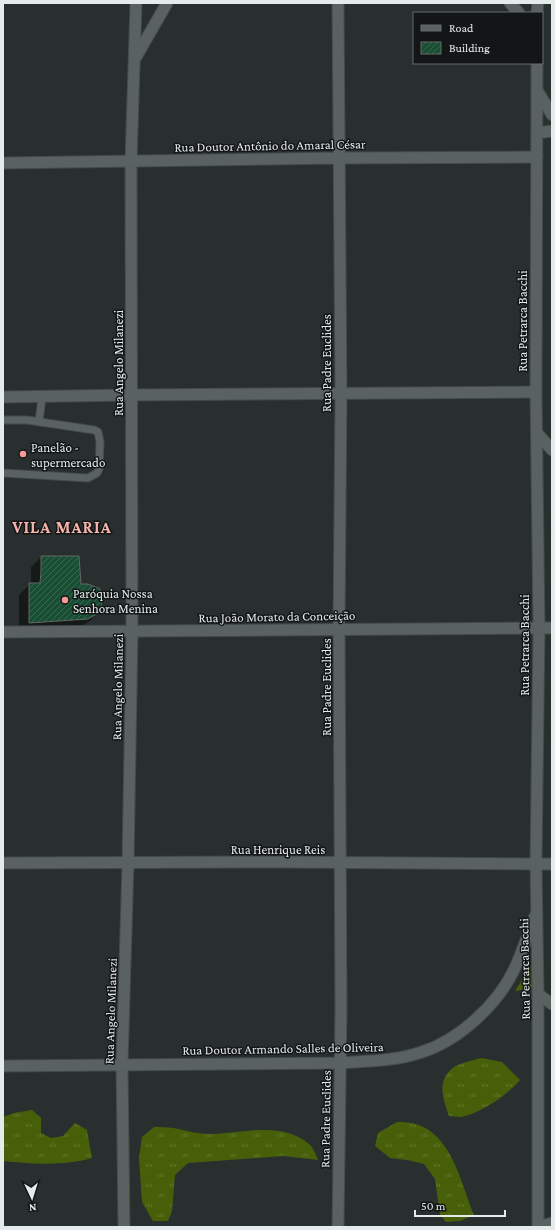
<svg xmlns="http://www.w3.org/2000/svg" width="555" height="1230" font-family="'Crimson Pro',serif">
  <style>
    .grass { fill: url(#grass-tufts) }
    .shadow { fill: #0007 }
    .building { fill: url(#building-hatch); stroke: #626864 }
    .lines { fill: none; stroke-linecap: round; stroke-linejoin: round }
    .service-casing { stroke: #434a49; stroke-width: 9 }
    .minor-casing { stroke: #434a49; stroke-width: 13 }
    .tertiary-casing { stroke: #434a49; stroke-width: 13 }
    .service { stroke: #596161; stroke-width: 7 }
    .minor { stroke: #596161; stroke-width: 11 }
    .tertiary { stroke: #596161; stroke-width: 11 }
    .poi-dot { fill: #f59c95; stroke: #131616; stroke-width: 1.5 }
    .labels { text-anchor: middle; stroke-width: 3; stroke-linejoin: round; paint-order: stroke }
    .street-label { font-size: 13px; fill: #e5eaea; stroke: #131616 }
    .poi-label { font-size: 13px; fill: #e5eaea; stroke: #131616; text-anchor: start }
    .district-label { font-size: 17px; font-weight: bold; letter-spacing: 1px; fill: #f6b3ad; stroke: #131616 }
  </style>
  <defs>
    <pattern id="grass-tufts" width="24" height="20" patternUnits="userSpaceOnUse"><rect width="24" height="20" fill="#475f09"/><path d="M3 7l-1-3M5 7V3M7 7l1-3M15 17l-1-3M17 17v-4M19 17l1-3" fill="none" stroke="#61762d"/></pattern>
    <pattern id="building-hatch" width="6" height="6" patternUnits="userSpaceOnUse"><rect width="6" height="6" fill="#194d34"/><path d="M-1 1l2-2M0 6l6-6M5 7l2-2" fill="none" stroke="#3a6752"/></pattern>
  </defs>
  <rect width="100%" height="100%" fill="#282f2e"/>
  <path class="grass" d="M534 961 533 988 515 991Z
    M481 1058 502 1062 520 1080C507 1095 484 1111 465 1116 460 1118 454 1116 449 1116 443 1099 436 1080 454 1067 460 1063 474 1060 481 1058Z
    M32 1110 41 1118V1133L51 1138 63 1136 75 1123 87 1130 92 1158C64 1166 31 1164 3 1161V1117L14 1113Z
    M397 1122C449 1119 459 1178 474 1215L460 1221 446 1222 440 1215 435 1179 424 1164 407 1160 390 1158 375 1146 378 1133Z
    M154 1127C160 1127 167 1127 173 1128 185 1130 196 1134 209 1134 241 1134 281 1120 309 1144 313 1147 316 1155 318 1160L283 1156 188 1163 175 1175 172 1211 168 1221H153L142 1202 139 1158 142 1137Z"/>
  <path class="shadow" d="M41 557 80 585 101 610 90 621 76 629 19 633V595L30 584H31V567Z"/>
  <path class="building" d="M41 556H79L81 584H88L100 589 102 611 88 619 29 623V583H40L41 572Z"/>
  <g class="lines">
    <defs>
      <path id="service" d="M3 420H27L94 430 98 432 100 442 99 469 97 473 88 478 3 473
        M39 422 42 397"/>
      <path id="minor" d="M510 3 519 13
        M136 57 167 3
        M3 163 339 158 537 157
        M3 397 132 395 536 392
        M537 433 552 450
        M536 864H552
        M538 994V1227
        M124 1227 122 1065 128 863 132 632 131 161 136 3
        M338 1227 341 1008 339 628 341 394 338 3
        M538 1227 552 1223"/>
      <path id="tertiary" d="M537 13 538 3
        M537 63 536 392 539 628 536 864 538 994 552 1004
        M537 90 552 115
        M537 133 552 131
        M3 632C186 632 369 628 552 628
        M3 863 277 862 536 864
        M3 1066 340 1063C368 1061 396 1061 422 1052 459 1040 497 1005 514 970 522 953 528 934 535 916"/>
    </defs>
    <use href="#service" class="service-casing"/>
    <use href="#minor" class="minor-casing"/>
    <use href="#tertiary" class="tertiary-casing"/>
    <use href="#service" class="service"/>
    <use href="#minor" class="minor"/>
    <use href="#tertiary" class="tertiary"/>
  </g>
  <g class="poi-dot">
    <circle cx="23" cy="454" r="4"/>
    <circle cx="65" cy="600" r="4"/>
  </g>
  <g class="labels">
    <g class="street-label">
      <text transform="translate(270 145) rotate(-1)" y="5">Rua Doutor Antônio do Amaral César</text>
      <text transform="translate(522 321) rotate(-90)" y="5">Rua Petrarca Bacchi</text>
      <text transform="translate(118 363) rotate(-90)" y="5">Rua Angelo Milanezi</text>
      <text transform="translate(326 363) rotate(-90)" y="5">Rua Padre Euclides</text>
      <text transform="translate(277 616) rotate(-1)" y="5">Rua João Morato da Conceição</text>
      <text transform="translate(524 645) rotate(-90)" y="5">Rua Petrarca Bacchi</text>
      <text transform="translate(117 687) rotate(-89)" y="5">Rua Angelo Milanezi</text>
      <text transform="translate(326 687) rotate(-90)" y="5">Rua Padre Euclides</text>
      <text x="278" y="854">Rua Henrique Reis</text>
      <text transform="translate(524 969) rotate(-91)" y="5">Rua Petrarca Bacchi</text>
      <text transform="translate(110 1011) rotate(-88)" y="5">Rua Angelo Milanezi</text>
      <text transform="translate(283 1048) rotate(-1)" y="5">Rua Doutor Armando Salles de Oliveira</text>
      <text transform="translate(325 1119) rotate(-89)" y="5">Rua Padre Euclides</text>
    </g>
    <g class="poi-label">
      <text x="31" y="452">Panelão -<tspan x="31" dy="15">supermercado</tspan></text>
      <text x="73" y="598">Paróquia Nossa<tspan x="73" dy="15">Senhora Menina</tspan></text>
    </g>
    <g class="district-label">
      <text x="62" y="533">VILA MARIA</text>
    </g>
  </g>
  <rect width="555" height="1230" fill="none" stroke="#e5eaea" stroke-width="8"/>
  <rect x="413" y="12" width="130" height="52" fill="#131616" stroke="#676b6b"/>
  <rect x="421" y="25" width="20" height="6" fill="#596161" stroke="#676b6b"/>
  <text x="449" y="32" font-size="12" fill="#e5eaea">Road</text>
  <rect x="421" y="42" width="20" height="12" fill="url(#building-hatch)" stroke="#676b6b"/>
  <text x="449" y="52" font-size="12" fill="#e5eaea">Building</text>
  <g transform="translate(32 1198) rotate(176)" stroke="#131616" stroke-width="3" paint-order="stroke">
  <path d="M0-3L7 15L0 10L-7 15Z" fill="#e5eaea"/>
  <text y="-6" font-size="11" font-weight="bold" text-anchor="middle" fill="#e5eaea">N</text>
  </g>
  <path d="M415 1210v6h90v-6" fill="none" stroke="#e5eaea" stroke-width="2"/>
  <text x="421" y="1210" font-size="12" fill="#e5eaea" stroke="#131616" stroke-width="3" paint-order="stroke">50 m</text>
</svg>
